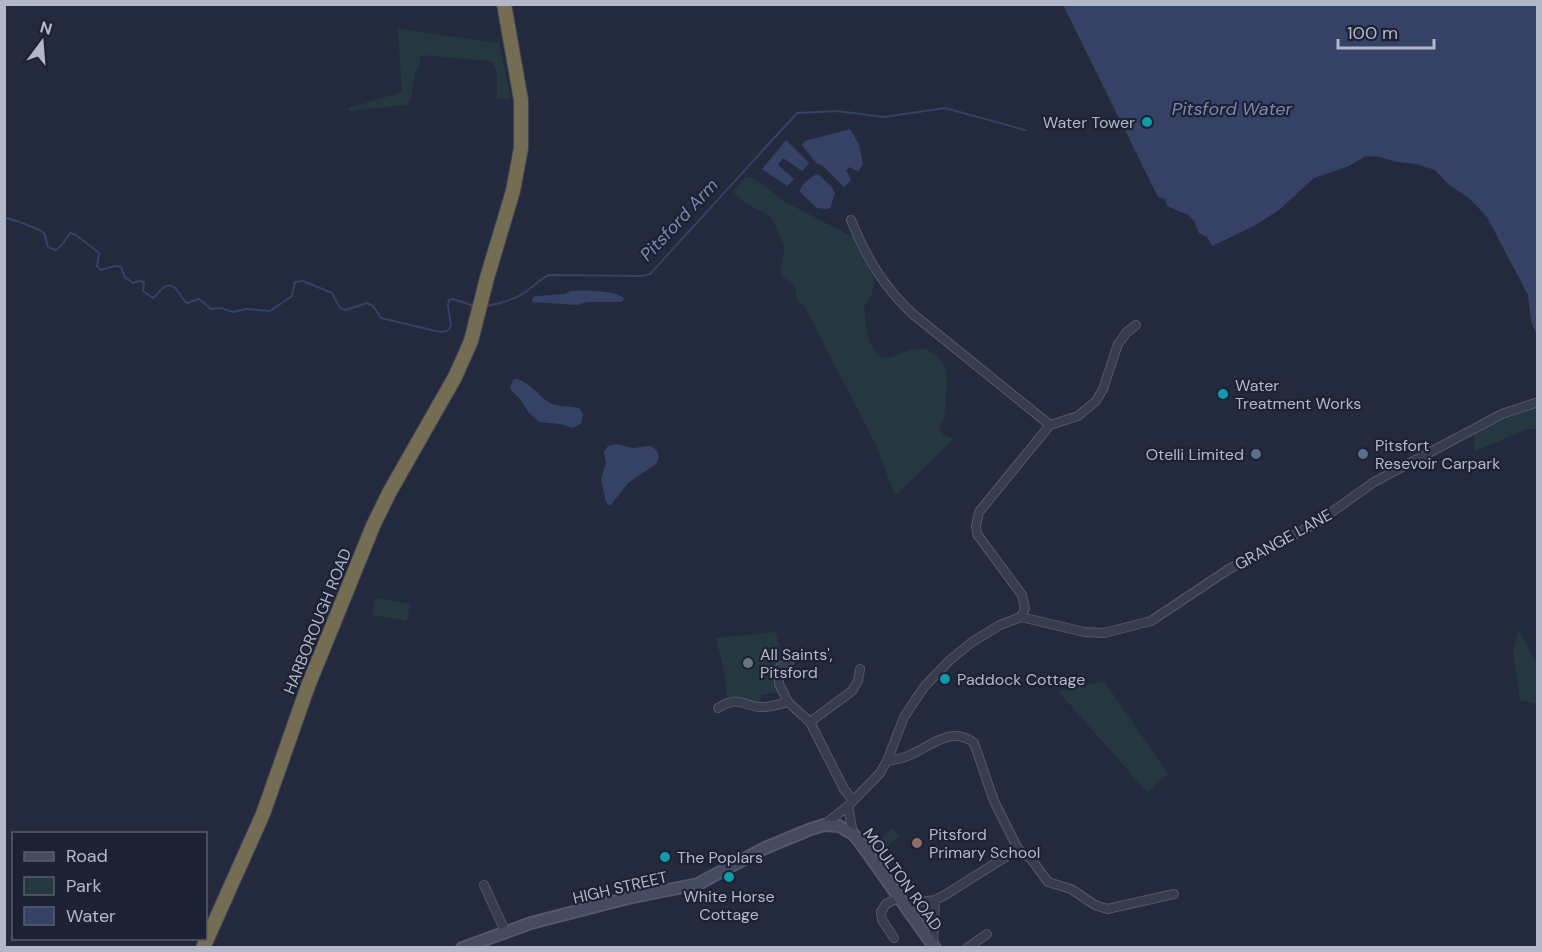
<svg xmlns="http://www.w3.org/2000/svg" width="1542" height="952" font-family="'DM Sans',sans-serif">
  <style>
    .green { fill: #25383f }
    .water { fill: #364265 }
    .lines { fill: none; stroke-linecap: round; stroke-linejoin: round }
    .stream { stroke: #364265; stroke-width: 2 }
    .street-casing { stroke: #525869; stroke-width: 10 }
    .secondary-casing { stroke: #525869; stroke-width: 14 }
    .highway-casing { stroke: #3f4556; stroke-width: 16 }
    .street { stroke: #373d4e; stroke-width: 8 }
    .secondary { stroke: #454b61; stroke-width: 10 }
    .highway { stroke: #746c53; stroke-width: 14 }
    .culture-dot { fill: #0f9aa8; stroke: #1c2233; stroke-width: 2 }
    .service-dot { fill: #5c6f8a; stroke: #1c2233; stroke-width: 2 }
    .worship-dot { fill: #6b7280; stroke: #1c2233; stroke-width: 2 }
    .education-dot { fill: #8d6e63; stroke: #1c2233; stroke-width: 2 }
    .labels { text-anchor: middle; stroke-width: 4.5; stroke-linejoin: round; paint-order: stroke }
    .poi-label { font-size: 16px; fill: #b2b8c9; stroke: #1c2233; text-anchor: start }
    .street-label { font-size: 16px; fill: #b2b8c9; stroke: #1c2233 }
    .water-label { font-size: 18px; font-style: italic; fill: #7988b2; stroke: #1c2233 }
  </style>
  <rect width="100%" height="100%" fill="#232a3e"/>
  <path class="green" d="M398 29 499 43 511 99H497V72L492 61 421 55 418 70 415 73 410 102 406 105 349 111V108L402 92Z
    M746 177 755 179 785 202 853 237 874 280 872 294 864 306C866 321 866 357 887 358 894 358 899 353 905 352 911 350 918 349 924 348 948 362 948 368 946 394 945 409 946 416 939 430L945 436 954 439 897 494 893 491 877 447 805 307 797 301 795 287 780 274 785 247 771 217 744 202 733 192Z
    M1537 406V429H1528L1475 451 1473 432Z
    M375 598 410 604 407 621 372 615Z
    M1519 630 1537 664V704L1520 700 1513 651Z
    M776 632C778 641 782 652 779 662 778 669 777 663 774 670 770 679 775 686 781 692L761 695 760 703 741 699H727L725 674 716 638Z
    M1104 681 1168 774 1147 792 1058 691Z
    M893 828 899 836 874 856 869 850Z
    M917 905H926L930 908V923L928 926 925 927 913 911Z"/>
  <path class="water" d="M1063 5H1537V335L1531 321 1528 295 1487 217 1470 199 1448 184 1435 170 1416 164 1397 162 1380 157 1366 156 1349 166 1314 178 1279 210 1254 226 1212 246 1207 237 1199 233 1194 221 1188 215 1167 206 1165 199 1158 197Z
    M850 129 859 144 863 164 858 172 850 167 846 170 851 180 844 187 823 166 816 163 802 145 805 141Z
    M786 140 809 163 802 171 783 158 778 165 794 179 787 186 762 169Z
    M818 174 832 187 835 193 830 208 828 209 817 208 800 192C800 185 811 176 818 174Z
    M570 291C583 290 614 290 624 298L622 302H587L577 305 532 302 533 297 537 296 565 294Z
    M514 379C529 380 538 396 550 403 560 408 570 405 579 408L583 414 581 424 573 428 560 424 539 422 529 413 520 399 511 390 510 386Z
    M617 444 633 448 651 446 657 451 659 457 656 464 628 483 610 506 606 502 601 479 606 463 604 452 608 446Z"/>
  <g class="lines">
    <path class="stream" d="M4 221 7 218C12 219 42 230 44 233 46 237 46 242 48 247L56 250 62 245 70 233 76 235 99 253 97 266 100 270 115 266 121 267 125 277 133 283 139 281 144 282 143 291 153 298C157 295 160 290 164 287 177 280 179 298 187 303L199 299 211 309 221 308 233 312 246 309 270 311 292 296 295 282 303 281 332 293 340 308 346 310 367 303 373 306 381 318 440 332 447 331 451 326 448 306 449 300 453 299 474 306
      M486 306C499 304 513 300 524 293 534 287 538 280 549 275L642 276 650 274 797 113 837 111 884 117 945 108 1025 130"/>
    <defs>
      <path id="street" d="M851 220C866 257 884 288 914 315L1050 425
        M1021 617 1025 608 1022 595 977 534 976 526 979 512 1050 425 1078 416 1096 401 1103 389 1118 344 1127 332 1136 325
        M789 662 779 668V684L788 702 810 722 844 789 853 801
        M718 708C737 696 740 704 759 707 769 708 779 704 788 702
        M810 722 852 691 858 681 860 669
        M887 761C895 760 903 758 910 755 931 746 952 725 974 743L994 801 1018 849 1032 860 1048 882 1071 889 1095 905 1107 909 1174 894
        M848 806 853 834
        M824 825 848 806 880 773 887 761 904 717 924 687 950 660 972 642 1000 625 1021 617 1084 632 1104 633 1151 621 1229 569 1315 524 1374 482 1502 414 1538 402
        M484 885 505 931
        M904 904 935 900 945 895 1018 849
        M894 938 882 920 881 912 886 904 900 897
        M933 944 935 900
        M967 948 987 934"/>
      <path id="secondary" d="M462 948 531 923 628 898 698 884 765 848 811 829 824 825 839 826 853 834 859 841 935 948"/>
      <path id="highway" d="M203 948 263 814 308 686 373 526 389 493 455 377 471 341 487 278 513 191 521 148V100L504 4"/>
    </defs>
    <use href="#street" class="street-casing"/>
    <use href="#secondary" class="secondary-casing"/>
    <use href="#highway" class="highway-casing"/>
    <use href="#street" class="street"/>
    <use href="#secondary" class="secondary"/>
    <use href="#highway" class="highway"/>
  </g>
  <g class="culture-dot">
    <circle cx="1147" cy="122" r="6"/>
    <circle cx="1223" cy="394" r="6"/>
    <circle cx="945" cy="679" r="6"/>
    <circle cx="665" cy="857" r="6"/>
    <circle cx="729" cy="877" r="6"/>
  </g>
  <g class="service-dot">
    <circle cx="1256" cy="454" r="6"/>
    <circle cx="1363" cy="454" r="6"/>
  </g>
  <circle class="worship-dot" cx="748" cy="663" r="6"/>
  <circle class="education-dot" cx="917" cy="843" r="6"/>
  <g class="labels">
    <g class="poi-label">
      <text x="1135" y="128" text-anchor="end">Water Tower</text>
      <text x="1235" y="391">Water<tspan x="1235" dy="18">Treatment Works</tspan></text>
      <text x="1375" y="451">Pitsfort<tspan x="1375" dy="18">Resevoir Carpark</tspan></text>
      <text x="1244" y="460" text-anchor="end">Otelli Limited</text>
      <text x="760" y="660">All Saints',<tspan x="760" dy="18">Pitsford</tspan></text>
      <text x="957" y="685">Paddock Cottage</text>
      <text x="929" y="840">Pitsford<tspan x="929" dy="18">Primary School</tspan></text>
      <text x="677" y="863">The Poplars</text>
      <text x="729" y="902" text-anchor="middle">White Horse<tspan x="729" dy="18">Cottage</tspan></text>
    </g>
    <g class="street-label">
      <text transform="translate(1283 539) rotate(-29)" y="6">GRANGE LANE</text>
      <text transform="translate(317 621) rotate(-68)" y="6">HARBOROUGH ROAD</text>
      <text transform="translate(903 879) rotate(54)" y="6">MOULTON ROAD</text>
      <text transform="translate(620 887) rotate(-13)" y="6">HIGH STREET</text>
    </g>
    <g class="water-label">
      <text x="1232" y="115">Pitsford Water</text>
      <text transform="translate(679 220) rotate(-47)" y="6">Pitsford Arm</text>
    </g>
  </g>
  <rect width="1542" height="952" fill="none" stroke="#b2b8c9" stroke-width="12"/>
  <rect x="12" y="832" width="195" height="108" fill="#1c2233" stroke="#585e6f" stroke-width="1.5"/>
  <rect x="24" y="852" width="30" height="9" fill="#454b61" stroke="#585e6f" stroke-width="1.5"/>
  <text x="66" y="862" font-size="18" fill="#b2b8c9">Road</text>
  <rect x="24" y="877" width="30" height="18" fill="#25383f" stroke="#585e6f" stroke-width="1.5"/>
  <text x="66" y="892" font-size="18" fill="#b2b8c9">Park</text>
  <rect x="24" y="907" width="30" height="18" fill="#364265" stroke="#585e6f" stroke-width="1.5"/>
  <text x="66" y="922" font-size="18" fill="#b2b8c9">Water</text>
  <g transform="translate(42 42) rotate(16)" stroke="#1c2233" stroke-width="4.5" paint-order="stroke">
  <path d="M0-4.5L10 22L0 15L-10 22Z" fill="#b2b8c9"/>
  <text y="-9" font-size="16" font-weight="bold" text-anchor="middle" fill="#b2b8c9">N</text>
  </g>
  <path d="M1338 39v9h96v-9" fill="none" stroke="#b2b8c9" stroke-width="3"/>
  <text x="1347" y="39" font-size="18" fill="#b2b8c9" stroke="#1c2233" stroke-width="4.5" paint-order="stroke">100 m</text>
</svg>
